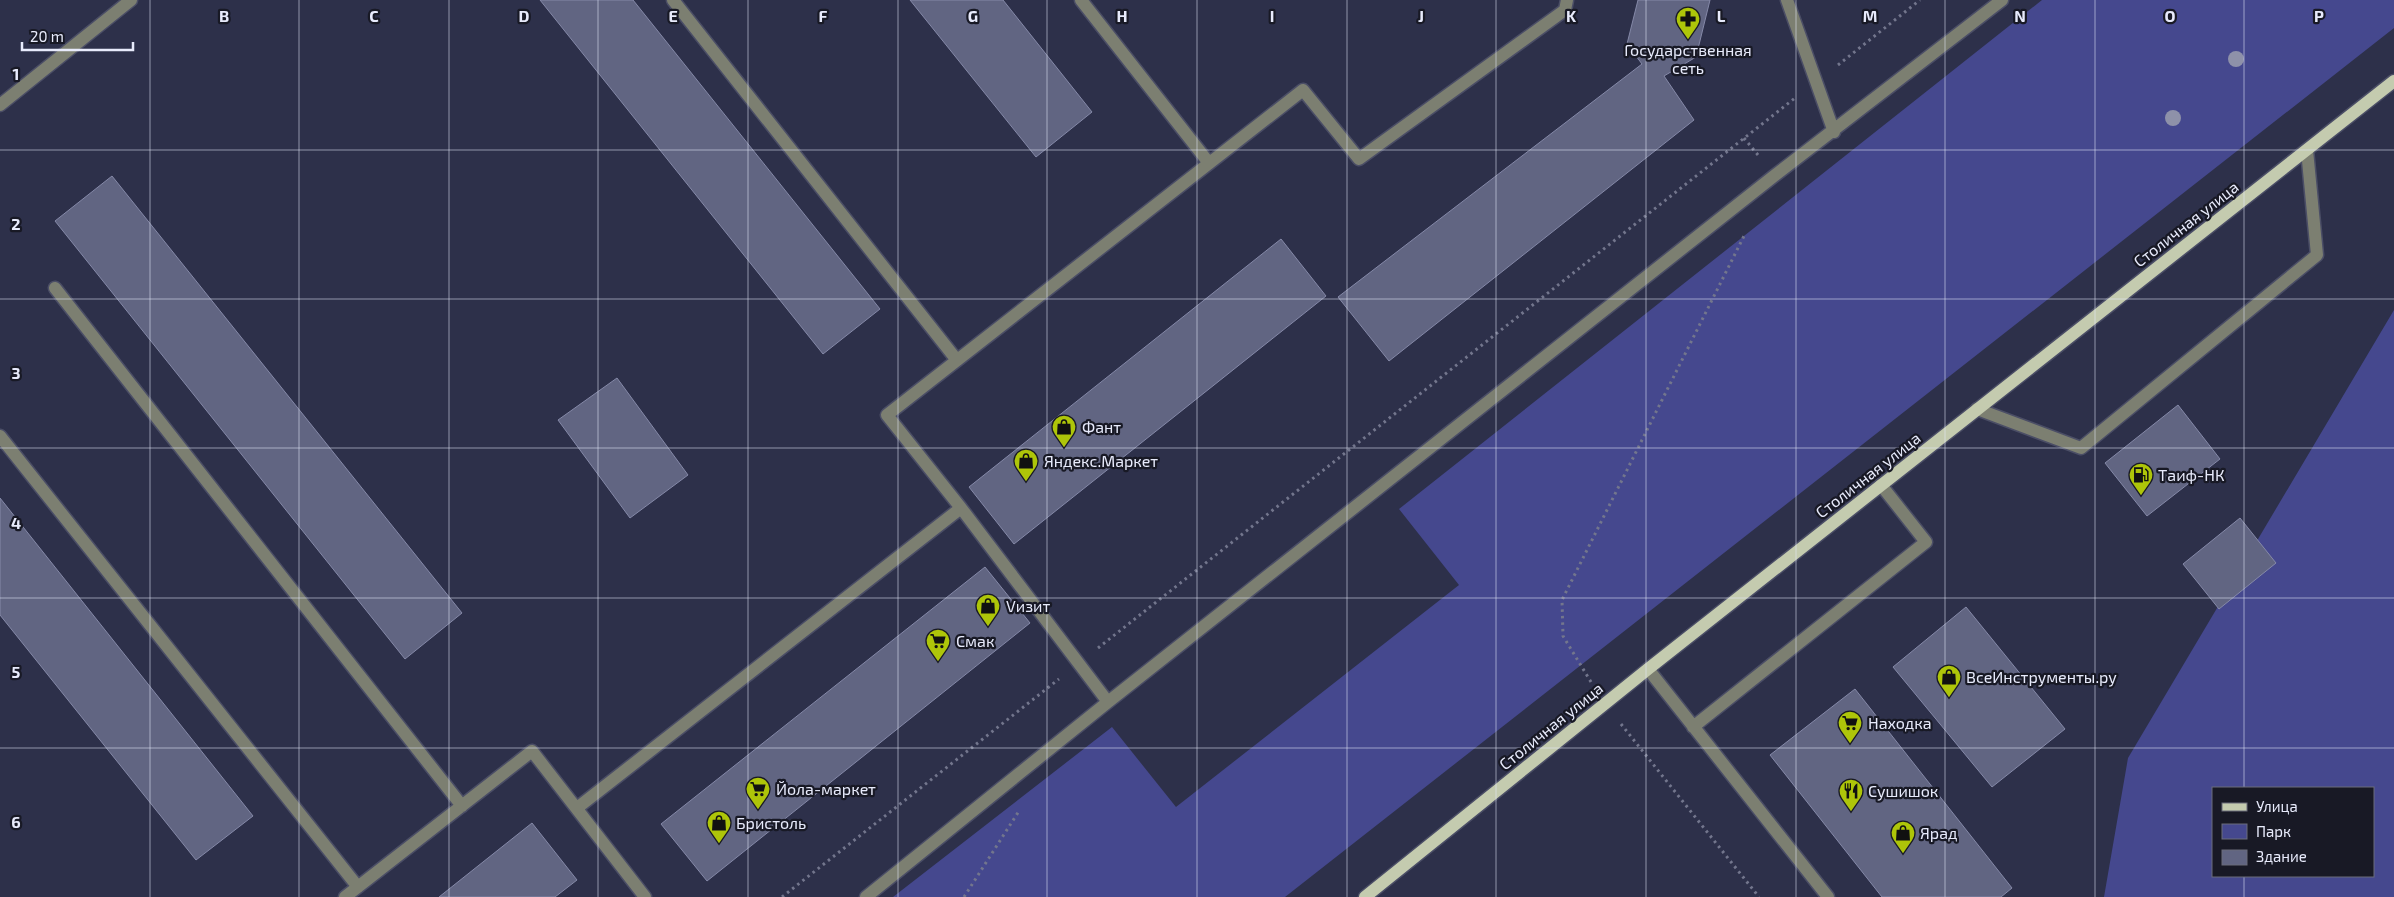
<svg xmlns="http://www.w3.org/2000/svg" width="2394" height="897" font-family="'Exo 2',sans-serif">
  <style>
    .green { fill: #45488e; fill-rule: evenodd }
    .building { fill: #616582; stroke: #8589a8 }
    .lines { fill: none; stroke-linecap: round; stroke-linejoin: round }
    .minor-casing { stroke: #4b4e66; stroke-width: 15 }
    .major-casing { stroke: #4b4e66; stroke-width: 15 }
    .path { stroke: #73768d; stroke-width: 3; stroke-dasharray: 2.5 4; stroke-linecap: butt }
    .minor { stroke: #7c7f71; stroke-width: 12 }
    .major { stroke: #c4cbaf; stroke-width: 12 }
    .tree { fill: #8e91a9 }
    .grid { fill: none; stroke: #e8ebfc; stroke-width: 1; stroke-opacity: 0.55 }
    .labels { text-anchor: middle; stroke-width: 4.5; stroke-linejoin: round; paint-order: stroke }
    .poi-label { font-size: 16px; fill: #e8ebfc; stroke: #181925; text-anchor: start }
    .street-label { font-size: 16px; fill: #e8ebfc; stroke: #181925 }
    .grid-label { font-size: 16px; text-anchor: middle; font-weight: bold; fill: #e8ebfc; stroke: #181925; stroke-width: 4.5; stroke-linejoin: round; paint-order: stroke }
  </style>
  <rect width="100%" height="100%" fill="#2d304a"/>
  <path class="green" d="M2042 0H2394V28L1285 897H893L1112 727 1176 807 1459 585 1399 509Z
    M2394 310V897H2104L2128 758ZM2213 788H2373V876H2213Z"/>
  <path class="building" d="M540 0H633L880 309 823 354Z
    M910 0H1003L1092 112 1036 157Z
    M1638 0H1710L1696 57 1664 76 1694 120 1389 361 1338 297 1642 64 1627 44Z
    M112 176 462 613 405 659 55 221Z
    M1281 239 1326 296 1014 544 969 487Z
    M617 378 688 475 630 518 558 420Z
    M2178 405 2220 459 2147 516 2105 463Z
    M0 498 253 816 196 860 0 615Z
    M2240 518 2276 563 2219 609 2183 564Z
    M985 567 1030 623 707 881 661 824Z
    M1966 607 2065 729 1992 787 1893 667Z
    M1855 689 2012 888 2001 897H1882L1770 755Z
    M532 823 577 880 555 897H439Z"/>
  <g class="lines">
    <defs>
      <path id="minor" d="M673 0 956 359
        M1081 0 1209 163
        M1787 0 1834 132
        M0 105 131 0
        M55 288 462 806
        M1977 409 2081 448 2317 255 2307 150
        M0 436 358 887
        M961 508 887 415 1303 90 1359 159 1565 10 1567 0
        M1648 669 1828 897
        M1693 727 1926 542 1881 485
        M577 808 961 508 1108 702
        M345 897 532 751 645 897
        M866 897 1108 702 1774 176 2002 0"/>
      <path id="major" d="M1365 897 1648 669 2394 81"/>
    </defs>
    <use href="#minor" class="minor-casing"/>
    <use href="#major" class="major-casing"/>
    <path class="path" d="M1838 65 1920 0
      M1744 138 1758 155
      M1098 648 1795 98
      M1591 682 1563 636 1562 600 1745 234
      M1621 724 1759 897
      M782 897 1059 679
      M964 897 1019 811"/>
    <use href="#minor" class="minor"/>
    <use href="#major" class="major"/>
  </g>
  <g class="tree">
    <circle cx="2236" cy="59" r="8"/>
    <circle cx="2173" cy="118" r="8"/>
  </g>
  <path class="grid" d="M150 0V897M299 0V897M449 0V897M598 0V897M748 0V897M898 0V897M1047 0V897M1197 0V897M1347 0V897M1496 0V897M1646 0V897M1796 0V897M1945 0V897M2095 0V897M2244 0V788M0 150H2394M0 299H2394M0 448H2394M0 598H2394M0 748H2394M2244 876V897"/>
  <defs>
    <symbol id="pharmacy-pin" viewBox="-11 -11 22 30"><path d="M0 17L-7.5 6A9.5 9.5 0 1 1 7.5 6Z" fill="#aec509" stroke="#181925"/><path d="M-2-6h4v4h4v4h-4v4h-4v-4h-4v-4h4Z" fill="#111"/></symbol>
    <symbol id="shop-pin" viewBox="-11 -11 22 30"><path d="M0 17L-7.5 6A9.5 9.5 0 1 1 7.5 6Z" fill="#aec509" stroke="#181925"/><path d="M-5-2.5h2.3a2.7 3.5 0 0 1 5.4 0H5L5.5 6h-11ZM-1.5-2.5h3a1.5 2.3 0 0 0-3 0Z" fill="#111"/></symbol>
    <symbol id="fuel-pin" viewBox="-11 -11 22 30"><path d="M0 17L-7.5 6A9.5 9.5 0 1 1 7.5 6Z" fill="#aec509" stroke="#181925"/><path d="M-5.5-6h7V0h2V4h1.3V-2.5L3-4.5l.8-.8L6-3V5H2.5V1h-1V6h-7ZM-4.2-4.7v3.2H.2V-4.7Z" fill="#111"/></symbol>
    <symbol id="supermarket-pin" viewBox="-11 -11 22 30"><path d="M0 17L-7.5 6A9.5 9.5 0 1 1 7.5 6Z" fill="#aec509" stroke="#181925"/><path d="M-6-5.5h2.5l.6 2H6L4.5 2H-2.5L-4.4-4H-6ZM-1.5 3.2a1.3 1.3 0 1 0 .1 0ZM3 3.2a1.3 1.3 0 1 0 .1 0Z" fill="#111"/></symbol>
    <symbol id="restaurant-pin" viewBox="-11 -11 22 30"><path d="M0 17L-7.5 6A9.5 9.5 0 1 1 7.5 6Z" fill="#aec509" stroke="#181925"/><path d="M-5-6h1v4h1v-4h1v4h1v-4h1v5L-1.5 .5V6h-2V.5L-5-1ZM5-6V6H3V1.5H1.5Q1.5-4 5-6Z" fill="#111"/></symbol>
  </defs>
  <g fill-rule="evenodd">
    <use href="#pharmacy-pin" x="1674" y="5" width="28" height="38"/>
    <use href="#shop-pin" x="1050" y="413" width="28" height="38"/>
    <use href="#shop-pin" x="1012" y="447" width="28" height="38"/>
    <use href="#fuel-pin" x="2127" y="461" width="28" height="38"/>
    <use href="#shop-pin" x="974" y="592" width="28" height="38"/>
    <use href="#supermarket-pin" x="924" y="627" width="28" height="38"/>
    <use href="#shop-pin" x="1935" y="663" width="28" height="38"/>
    <use href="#supermarket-pin" x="1836" y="709" width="28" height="38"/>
    <use href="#supermarket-pin" x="744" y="775" width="28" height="38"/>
    <use href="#restaurant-pin" x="1837" y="777" width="28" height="38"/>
    <use href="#shop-pin" x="705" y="809" width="28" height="38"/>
    <use href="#shop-pin" x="1889" y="819" width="28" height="38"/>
  </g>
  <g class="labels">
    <g class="poi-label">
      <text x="1688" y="56" text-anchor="middle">Государственная<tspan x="1688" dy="18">сеть</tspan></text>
      <text x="1082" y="433">Фант</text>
      <text x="1044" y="467">Яндекс.Маркет</text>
      <text x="2158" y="481">Таиф-НК</text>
      <text x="1006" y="612">Vизит</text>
      <text x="956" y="647">Смак</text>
      <text x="1966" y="683">ВсеИнструменты.ру</text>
      <text x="1868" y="729">Находка</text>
      <text x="776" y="795">Йола-маркет</text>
      <text x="1868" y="797">Сушишок</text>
      <text x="736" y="829">Бристоль</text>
      <text x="1920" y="839">Ярад</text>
    </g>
    <g class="street-label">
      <text transform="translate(2186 224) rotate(-38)" y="6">Столичная улица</text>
      <text transform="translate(1868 475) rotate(-38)" y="6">Столичная улица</text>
      <text transform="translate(1551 726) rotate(-39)" y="6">Столичная улица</text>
    </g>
  </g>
  <g class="grid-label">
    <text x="224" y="22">B</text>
    <text x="374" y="22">C</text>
    <text x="524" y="22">D</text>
    <text x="673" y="22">E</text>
    <text x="823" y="22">F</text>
    <text x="973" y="22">G</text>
    <text x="1122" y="22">H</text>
    <text x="1272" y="22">I</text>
    <text x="1421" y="22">J</text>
    <text x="1571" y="22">K</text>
    <text x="1721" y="22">L</text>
    <text x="1870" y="22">M</text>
    <text x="2020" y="22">N</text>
    <text x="2170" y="22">O</text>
    <text x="2319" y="22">P</text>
    <text x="16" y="80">1</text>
    <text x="16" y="230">2</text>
    <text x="16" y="379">3</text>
    <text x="16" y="529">4</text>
    <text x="16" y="678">5</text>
    <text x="16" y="828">6</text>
  </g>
  <rect x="2212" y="787" width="162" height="90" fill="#181925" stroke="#6b6d7b"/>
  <rect x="2222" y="803" width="25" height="8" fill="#c4cbaf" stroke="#6b6d7b"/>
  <text x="2256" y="812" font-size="15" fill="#e8ebfc">Улица</text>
  <rect x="2222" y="824" width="25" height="15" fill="#45488e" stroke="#6b6d7b"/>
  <text x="2256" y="837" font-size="15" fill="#e8ebfc">Парк</text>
  <rect x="2222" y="850" width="25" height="15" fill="#616582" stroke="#6b6d7b"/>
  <text x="2256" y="862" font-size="15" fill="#e8ebfc">Здание</text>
  <path d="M22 42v8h111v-8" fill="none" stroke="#e8ebfc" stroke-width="2.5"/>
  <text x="30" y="42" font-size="15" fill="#e8ebfc" stroke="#181925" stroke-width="4" paint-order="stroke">20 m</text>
</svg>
